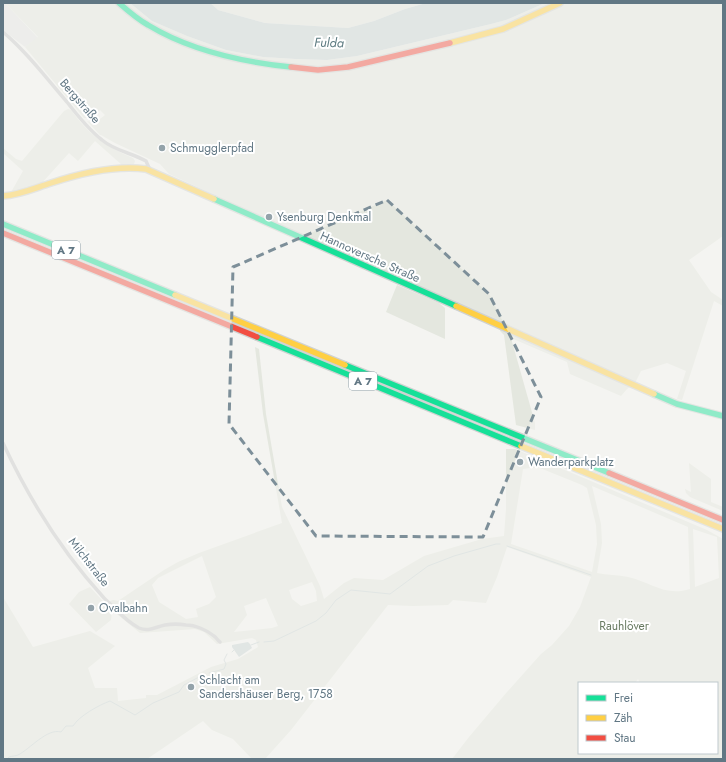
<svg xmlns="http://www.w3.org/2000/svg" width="726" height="762" font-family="Jost,sans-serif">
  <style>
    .built { fill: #e4e5e4 }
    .green { fill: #e4e7df; fill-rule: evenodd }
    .water { fill: #cad4d6 }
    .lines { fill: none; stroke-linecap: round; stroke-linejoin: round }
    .stream { stroke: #cad4d6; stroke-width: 1 }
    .fast-casing { stroke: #d0d2d1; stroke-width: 8 }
    .slow-casing { stroke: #d0d2d1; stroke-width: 8 }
    .jam-casing { stroke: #d0d2d1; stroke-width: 8 }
    .street { stroke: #cacbcc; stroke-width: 3.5 }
    .fast { stroke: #16e098; stroke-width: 5.5 }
    .slow { stroke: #ffcf43; stroke-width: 5.5 }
    .jam { stroke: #f24e42; stroke-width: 5.5 }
    .marked { fill: none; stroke: #7d8f99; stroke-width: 3; stroke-dasharray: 8 5; stroke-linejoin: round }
    .poi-dot { fill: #94a3aa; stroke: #fff; stroke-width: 1.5 }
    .labels { text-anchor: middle; stroke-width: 4; stroke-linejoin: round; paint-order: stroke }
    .shield { fill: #fff; stroke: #90a0a9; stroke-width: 1 }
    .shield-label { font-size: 11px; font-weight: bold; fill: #617784 }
    .street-label { font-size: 12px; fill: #617784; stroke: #fff }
    .poi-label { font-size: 12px; fill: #617784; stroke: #fff; text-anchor: start }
    .park-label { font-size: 12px; fill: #687a61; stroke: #fff }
    .water-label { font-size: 13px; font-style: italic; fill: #5d7b81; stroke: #fff }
  </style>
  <rect width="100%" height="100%" fill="#f4f4f1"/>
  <path class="built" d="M3 3H5L38 38 25 47 3 30Z"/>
  <path class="green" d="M5 3H130L152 21 187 36 226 50 263 57 296 59 327 60 357 56 491 24 506 20 545 3H723V236L689 260 711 292 723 300V306L714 301 682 400 677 399 686 371 667 363 641 371 635 383 627 389 621 396 570 374 567 362 511 338 535 423V430L516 425 504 335 500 331V322L254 213 169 174 160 164 115 143 101 135H100L87 121 95 123 105 115 100 110 94 115 96 117 95 118H84L25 47 38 37Z
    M204 3H426L405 9 374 21 348 28 265 23 218 10Z
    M68 109 71 110C89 135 105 146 133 158L135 161 134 164 122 165 95 141 78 161 69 153 41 184 10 194 23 171 3 153V148L16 159 22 161 64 111Z
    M397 285 439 303 445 308V339L386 312Z
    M255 347 259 349 266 414 282 507 320 586 324 599 344 583 354 578 383 580 424 556 482 539 504 536 506 509V449H515L707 530 723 539V759H452L469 737 507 692 541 654 552 645 569 626 580 607 591 577 507 547 497 577 486 603 453 600 448 605 413 606 388 605 291 730 265 759H252L233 739 212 730 203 721 147 759H3V597L33 647 90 631 115 646 88 668 95 688H117L118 701 146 698V695H157L211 667 238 659 258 647 256 640 252 638 217 644 204 632 195 629 140 633 118 615 106 603 113 600 118 601 164 570 178 562 199 553 282 523 263 414ZM530 468H540L582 485 587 488 596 525 597 544 592 572 511 544 523 469ZM592 486 688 527 690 589C665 597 651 582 628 577 618 575 607 575 597 573L602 543 601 524ZM693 529 717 537 719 578 695 587ZM202 556 216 597 209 604 196 609 198 617 186 619 159 602 152 585 158 578ZM312 582 316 591 317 601 301 606 292 599 289 590ZM266 598 278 626 272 628 234 632 247 615 244 606ZM638 679 640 683H717V753H579V683H635Z
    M689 463 711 479V502L723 507V511L690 497 686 493 685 489 691 492Z
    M90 587 112 611 111 620 96 632 69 604 79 592Z"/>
  <path class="water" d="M130 3H210L218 10 265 23 348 28 374 21 405 9 426 3H545L506 20 491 24 357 56 327 60 296 59 263 57 226 50 187 36 152 21Z
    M248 642 250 644 252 648 239 657 232 647V645Z"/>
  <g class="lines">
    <path class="stream" d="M507 546 591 575
      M264 642 274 641 316 621 326 613 336 600 351 590 390 594 428 566 454 556 496 544H500
      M251 645 259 642
      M232 652 234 650
      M209 673 224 669 226 664 224 660 227 654
      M7 759 9 757C12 756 16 756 18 755 30 749 47 728 61 732L66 726H73C79 716 99 705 110 701L135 715 153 703 179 692 184 685 199 677"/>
    <defs>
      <path id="fast" d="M119 3C128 11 137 19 148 25 191 51 242 62 291 67
        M214 199 456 306
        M3 224 175 295
        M257 337 521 446
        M345 365 609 473
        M654 394 677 404 723 416"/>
      <path id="slow" d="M450 43 503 29 560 3
        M3 196C20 195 35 188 51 183 81 173 115 165 146 169L214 199
        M175 295 345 365
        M456 306 654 394
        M521 446 723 529"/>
      <path id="jam" d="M291 67 318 70 348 67 450 43
        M3 233 257 337
        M609 473 723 520"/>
    </defs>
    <use href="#fast" class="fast-casing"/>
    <use href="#slow" class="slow-casing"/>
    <use href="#jam" class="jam-casing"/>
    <path class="street" d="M3 32C27 52 46 78 67 102 77 115 88 129 102 140 115 151 132 153 146 161L150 170
      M3 443C29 499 62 552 104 598 115 608 125 621 139 628 149 632 155 627 165 625 171 624 180 624 186 625 195 625 207 630 214 636 217 638 217 640 220 642"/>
    <use href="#fast" class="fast"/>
    <use href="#slow" class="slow"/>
    <use href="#jam" class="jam"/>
  </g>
  <path d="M0 0H726V762H0ZM387 200 489 294 541 397 483 537 316 536 229 424 233 267Z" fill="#f4f4f1" fill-opacity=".55" fill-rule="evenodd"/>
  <path class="marked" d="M387 200 489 294 541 397 483 537 316 536 229 424 233 267Z"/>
  <g class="poi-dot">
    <circle cx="162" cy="148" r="4"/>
    <circle cx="269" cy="217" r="4"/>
    <circle cx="520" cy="462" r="4"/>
    <circle cx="91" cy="608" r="4"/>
    <circle cx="191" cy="687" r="4"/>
  </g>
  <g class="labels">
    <g class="shield">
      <rect x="52" y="241" width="28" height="18" rx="3"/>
      <rect x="349" y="372" width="28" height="18" rx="3"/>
    </g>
    <g class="shield-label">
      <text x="66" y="254">A 7</text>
      <text x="363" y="385">A 7</text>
    </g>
    <g class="street-label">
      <text transform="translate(80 101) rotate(49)" y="4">Bergstraße</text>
      <text transform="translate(370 257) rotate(24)" y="4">Hannoversche Straße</text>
      <text transform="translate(89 562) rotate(52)" y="4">Milchstraße</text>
    </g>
    <g class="poi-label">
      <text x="170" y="152">Schmugglerpfad</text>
      <text x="277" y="221">Ysenburg Denkmal</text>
      <text x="528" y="466">Wanderparkplatz</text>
      <text x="99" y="612">Ovalbahn</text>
      <text x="199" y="684">Schlacht am<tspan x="199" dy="14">Sandershäuser Berg, 1758</tspan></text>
    </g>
    <g class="park-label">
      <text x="624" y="630">Rauhlöver</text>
    </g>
    <g class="water-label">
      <text transform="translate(329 42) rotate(1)" y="5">Fulda</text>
    </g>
  </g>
  <rect width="726" height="762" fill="none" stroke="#617784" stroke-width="8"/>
  <rect x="578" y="682" width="140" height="72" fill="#ffffff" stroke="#c0c9ce"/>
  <rect x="586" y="695" width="20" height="6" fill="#16e098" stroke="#c0c9ce"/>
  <text x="614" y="702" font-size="12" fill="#617784">Frei</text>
  <rect x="586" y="715" width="20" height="6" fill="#ffcf43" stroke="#c0c9ce"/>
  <text x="614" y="722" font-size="12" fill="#617784">Zäh</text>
  <rect x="586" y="735" width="20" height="6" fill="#f24e42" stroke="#c0c9ce"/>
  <text x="614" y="742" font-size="12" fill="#617784">Stau</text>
</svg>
